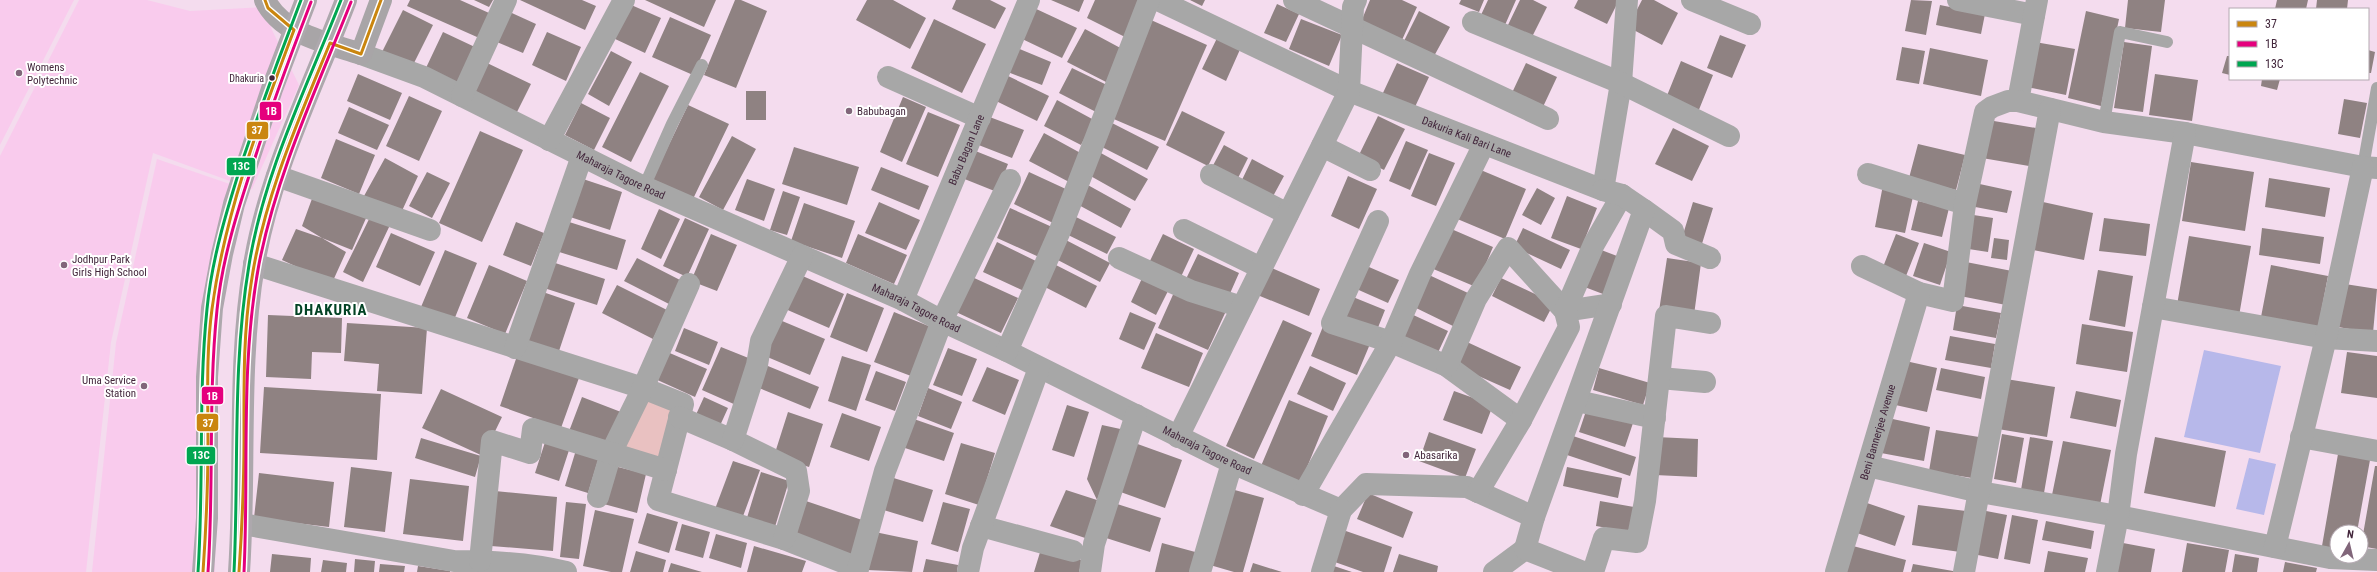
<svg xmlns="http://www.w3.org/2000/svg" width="2377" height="572" font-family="'Roboto Condensed',sans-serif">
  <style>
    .built { fill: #f9cbed }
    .green { fill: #e9c1c1 }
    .water { fill: #b7b8ea }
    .building { fill: #8f8282 }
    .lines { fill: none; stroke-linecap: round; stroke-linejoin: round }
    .lane { stroke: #a7a7a7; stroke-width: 12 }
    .street { stroke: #a7a7a7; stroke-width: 22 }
    .secondary { stroke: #a8a5a7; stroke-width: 22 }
    .primary { stroke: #ada8ad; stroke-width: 22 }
    .bus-1-casing { stroke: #fff; stroke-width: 6 }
    .bus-2-casing { stroke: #fff; stroke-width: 6 }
    .bus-3-casing { stroke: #fff; stroke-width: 6 }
    .bus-1 { stroke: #ca860f; stroke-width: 3 }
    .bus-2 { stroke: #e5007d; stroke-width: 3 }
    .bus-3 { stroke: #00a651; stroke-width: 3 }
    .poi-dot { fill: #81667a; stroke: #fff; stroke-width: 1.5 }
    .bus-dot { fill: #43273c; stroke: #fff; stroke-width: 1.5 }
    .labels { text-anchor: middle; stroke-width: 4; stroke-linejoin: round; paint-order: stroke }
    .bus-label { font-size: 10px; fill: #43273c; stroke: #fff; text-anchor: end }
    .poi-label { font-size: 11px; fill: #43273c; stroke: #fff; text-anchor: start }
    .street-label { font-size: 11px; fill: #43273c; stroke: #fff }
    .district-label { font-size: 15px; font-weight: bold; letter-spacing: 1px; fill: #034325; stroke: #fff }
    .line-badge { stroke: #fff; stroke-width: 1.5 }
    .badge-label { font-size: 11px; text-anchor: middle; font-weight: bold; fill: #fff }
  </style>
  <rect width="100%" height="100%" fill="#f4dcee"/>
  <path class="built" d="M0 0H74L0 145Z
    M79 0H147L190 11 265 7 272 30 299 85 252 189 153 153 111 342 86 572H0V156Z
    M157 159 250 191 212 294 215 572H92L116 343Z"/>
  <path class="green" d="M645 393 679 405 665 465 622 452Z"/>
  <path class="water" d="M2204 350 2281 366 2260 453 2184 437Z
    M2249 458 2276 464 2264 515 2236 509Z"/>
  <path class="building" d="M410 0H460L498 17 486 41 407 6Z
    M474 0H493L489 7Z
    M520 0H582L596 6 585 30Z
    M645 0H716L704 27Z
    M735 0H741L767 11 736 88 704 75Z
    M867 0H893L926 18 910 49 856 20Z
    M956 0H990L1006 8 995 29 952 9Z
    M1051 0H1084L1079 12Z
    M1095 0H1146L1127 38 1087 18Z
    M1190 0H1205L1202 6Z
    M1370 0H1402L1417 7 1402 40 1361 22Z
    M1461 0H1484L1479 12 1459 4Z
    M1488 0H1516L1505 25 1481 15Z
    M1520 0H1533L1547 7 1532 37 1508 25Z
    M1578 0H1619L1607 24 1574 8Z
    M1642 0H1654L1678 13 1662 45 1628 27Z
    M1911 0 1932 1 1926 35 1905 31Z
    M2128 0H2165L2161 32 2125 28Z
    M2277 0H2308L2306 9H2275Z
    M2317 0H2348L2347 9H2316Z
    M629 4 661 18 645 53 613 38Z
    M1277 4 1299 14 1286 42 1264 33Z
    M1940 5 1985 14 1981 34 1936 25Z
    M1032 7 1077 28 1062 58 1018 37Z
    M403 10 433 25 412 67 382 52Z
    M505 10 536 24 523 53 492 40Z
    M1419 11 1450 27 1433 58 1403 43Z
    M2086 11 2119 19 2101 106 2068 98Z
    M670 17 711 35 693 75 652 57Z
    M934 19 986 44 962 93 911 68Z
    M1301 19 1342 35 1329 66 1289 49Z
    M1151 20 1207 45 1165 141 1109 117Z
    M1085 29 1126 51 1108 83 1067 62Z
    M443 32 477 48 459 86 425 70Z
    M547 32 581 47 566 81 532 65Z
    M1219 34 1242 45 1226 81 1202 69Z
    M1720 35 1746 45 1732 78 1707 68Z
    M2035 42 2075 49 2066 95 2027 87Z
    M2124 42 2152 46 2143 112 2114 108Z
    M1015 47 1051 62 1042 85 1005 71Z
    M1902 47 1925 51 1919 84 1896 80Z
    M1930 48 1988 60 1981 96 1923 84Z
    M2368 50 2375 52 2371 73H2368Z
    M611 51 632 62 609 106 588 94Z
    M2227 56H2230V75L2222 73Z
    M1681 61 1713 75 1696 117 1664 103Z
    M485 62 531 84 516 114 471 93Z
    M1397 63 1429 77 1414 109 1382 95Z
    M1526 63 1557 77 1542 109 1511 95Z
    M1072 68 1111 87 1098 113 1059 93Z
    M640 72 669 86 631 162 602 147Z
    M358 74 402 93 390 120 347 101Z
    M2155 74 2198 80 2192 121 2149 115Z
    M1006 75 1049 96 1037 121 994 100Z
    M2262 79H2280L2277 90 2261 86Z
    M746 91H766V120H746Z
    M409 96 442 111 419 161 386 146Z
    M903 97 926 107 902 162 880 152Z
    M2344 99 2367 103 2360 138 2338 134Z
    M1057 100 1094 120 1081 145 1044 126Z
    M581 103 610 118 594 150 565 135Z
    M688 105 729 124 693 199 652 180Z
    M349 107 389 125 377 150 338 133Z
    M1182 111 1225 132 1208 166 1166 145Z
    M928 112 960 125 938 177 906 164Z
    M987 116 1024 130 1012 158 976 144Z
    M1378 116 1405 129 1384 170 1358 157Z
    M1988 120 2036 128 2029 166 1982 158Z
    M1112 123 1159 147 1147 170 1100 146Z
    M1673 128 1709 146 1692 181 1655 164Z
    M480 131 523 150 482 242 439 223Z
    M1044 133 1086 156 1071 183 1029 161Z
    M732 136 756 149 723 210 699 197Z
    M336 139 375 155 359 194 321 178Z
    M1406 141 1428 150 1410 190 1389 181Z
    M1918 144 1965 155 1956 190 1909 178Z
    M1224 145 1248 158 1235 184 1210 171Z
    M794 147 859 167 847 205 782 184Z
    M973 150 1008 164 997 192 962 178Z
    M1099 152 1148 179 1135 201 1087 174Z
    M1429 153 1455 163 1436 206 1411 196Z
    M385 158 418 176 401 213 364 196Z
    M1252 159 1284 176 1271 200 1240 184Z
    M2191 162 2254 172 2245 231 2182 221Z
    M881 167 929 186 919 210 871 190Z
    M1476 168 1526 189 1505 239 1455 218Z
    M427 172 450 183 432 218 409 206Z
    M1029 172 1068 190 1053 223 1014 204Z
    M1348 176 1377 189 1359 229 1331 216Z
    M580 178 622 192 610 230 567 216Z
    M2269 178 2330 188 2325 217 2265 207Z
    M747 179 775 189 764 221 735 210Z
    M1975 183 2012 191 2007 213 1970 206Z
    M1086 184 1131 209 1121 228 1075 203Z
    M1883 185 1914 192 1905 233 1875 227Z
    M1537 188 1555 198 1541 225 1522 215Z
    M783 191 800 197 787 235 770 230Z
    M313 196 367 216 352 250 322 238 302 226Z
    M1567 196 1597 208 1581 249 1551 238Z
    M1918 201 1949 208 1942 237 1911 230Z
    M879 202 920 220 906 250 865 233Z
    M1693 202 1713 208 1701 247 1681 241Z
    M2043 202 2093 213 2084 260 2033 250Z
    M804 203 855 221 842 258 791 241Z
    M1010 208 1052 227 1039 257 997 238Z
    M659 209 680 219 661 259 641 249Z
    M1070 214 1116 237 1107 254 1062 232Z
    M1967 214 1993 218 1988 252 1962 248Z
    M371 215 390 225 363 282 343 272Z
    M685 218 709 229 687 277 663 266Z
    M2104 218 2150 224 2146 256 2099 251Z
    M566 221 626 240 617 270 556 251Z
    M516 222 544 233 531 266 503 255Z
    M1449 228 1493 247 1476 287 1431 268Z
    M1523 228 1570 250 1561 269 1514 247Z
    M2262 228 2324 237 2320 264 2259 255Z
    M296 229 322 238 346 252 332 283 282 260Z
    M391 233 435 252 420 286 376 267Z
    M711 234 737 245 717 291 691 281Z
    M858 234 907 255 894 284 846 263Z
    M1163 234 1194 249 1179 281 1148 265Z
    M1896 234 1919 243 1906 276 1883 267Z
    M2189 236 2251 246 2239 316 2177 305Z
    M1062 238 1110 263 1100 282 1052 257Z
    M1994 238 2009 240 2007 260 1991 258Z
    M997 242 1040 263 1026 292 983 272Z
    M1924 243 1951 252 1940 285 1913 276Z
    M1596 248 1617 256 1603 294 1582 286Z
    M445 250 477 263 454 320 421 307Z
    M1198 254 1239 273 1228 298 1186 279Z
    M637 258 682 281 669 304 624 281Z
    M1667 258 1701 263 1694 315 1659 311Z
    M552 262 605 279 597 305 544 288Z
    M1966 262 2012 271 2006 305 1960 296Z
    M1052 263 1097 286 1086 308 1041 285Z
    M1362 264 1399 280 1388 303 1352 287Z
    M489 265 527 281 505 334 467 318Z
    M2271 265 2328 276 2318 328 2261 317Z
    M1267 266 1320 289 1309 316 1255 294Z
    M2098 270 2133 276 2125 327 2089 320Z
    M798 274 844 294 829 328 783 308Z
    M1144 274 1170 287 1156 315 1131 302Z
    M1429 275 1468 293 1453 326 1414 307Z
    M972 277 1018 298 1001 333 956 312Z
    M1501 278 1554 303 1544 322 1492 296Z
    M2345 284 2377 289 2373 333 2338 327Z
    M617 285 667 310 653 339 602 313Z
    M1176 288 1226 311 1208 350 1158 328Z
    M540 291 575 303 558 354 522 342Z
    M847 293 884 308 867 352 830 337Z
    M1348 295 1385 310 1375 335 1338 320Z
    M1957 305 2001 313 1996 338 1953 330Z
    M894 312 931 327 911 376 874 362Z
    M1130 312 1156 323 1144 350 1119 339Z
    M1409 313 1448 331 1435 359 1397 341Z
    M268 315 342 318 341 353 312 352 311 379 266 377Z
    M775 318 825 339 810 375 760 354Z
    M1283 320 1312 333 1254 459 1226 446Z
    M347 323 427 328 422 394 377 391 379 364 344 361Z
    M1324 324 1370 344 1357 375 1311 356Z
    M2082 324 2133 332 2127 372 2076 364Z
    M684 328 718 342 709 365 675 351Z
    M1156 333 1203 353 1189 387 1141 368Z
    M1950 336 1995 344 1991 368 1945 360Z
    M1467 342 1521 367 1510 390 1456 366Z
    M721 347 756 361 736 405 702 390Z
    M948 348 977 359 962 396 933 385Z
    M665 351 707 369 695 397 653 378Z
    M2347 352 2377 356V398L2341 393Z
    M518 353 580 375 561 428 500 406Z
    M842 356 871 365 856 411 828 401Z
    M1901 360 1937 368 1927 412 1891 404Z
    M763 364 819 387 810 409 754 386Z
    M1310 366 1346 383 1333 411 1297 394Z
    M987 367 1019 380 1005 415 972 401Z
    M1599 368 1650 383 1643 405 1593 390Z
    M1941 368 1985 377 1981 399 1936 390Z
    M876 371 906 382 895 411 865 400Z
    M2006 379 2055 387 2047 437 1998 429Z
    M264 387 381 394 377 460 260 453Z
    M928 388 962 402 951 429 918 416Z
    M441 389 502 417 483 456 422 428Z
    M1454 391 1493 405 1482 434 1443 420Z
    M2076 391 2121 400 2116 427 2070 418Z
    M582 397 621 412 607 449 568 434Z
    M704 397 728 408 718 430 694 419Z
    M1289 400 1328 416 1301 482 1261 466Z
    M1067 405 1089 412 1074 457 1052 450Z
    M1588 405 1634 420 1625 447 1579 432Z
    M788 412 823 424 809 467 774 456Z
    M842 413 881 427 869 461 830 447Z
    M911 418 954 433 944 461 902 447Z
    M1888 418 1930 427 1924 461 1881 453Z
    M1102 425 1125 430 1097 500 1087 479Z
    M1936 430 1979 437 1972 478 1929 471Z
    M1429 432 1476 449 1465 478 1419 461Z
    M2002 434 2024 438 2016 483 1994 479Z
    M547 436 571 444 559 481 535 473Z
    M1573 436 1636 457 1630 476 1567 455Z
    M1656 437 1698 439 1697 477 1655 475Z
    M2030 437 2053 441 2044 493 2021 490Z
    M2155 437 2226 451 2215 507 2144 493Z
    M421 438 481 456 475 477 415 458Z
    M2063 441 2111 450 2100 505 2052 495Z
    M1132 442 1182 460 1165 508 1115 490Z
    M961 443 995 453 979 505 945 494Z
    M576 450 599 457 588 493 565 486Z
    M2338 454 2370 460 2357 532H2337V549L2322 546Z
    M733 461 760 470 742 519 715 509Z
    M610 465 646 474 637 513 600 503Z
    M2375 466H2377V549L2361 546Z
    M351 467 392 472 385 532 344 527Z
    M1567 467 1622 478 1618 498 1563 486Z
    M761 472 789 481 774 530 746 521Z
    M259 473 334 482 329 527 254 518Z
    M887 476 933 490 923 522 877 508Z
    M410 479 469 486 463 541 403 534Z
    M1231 489 1264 498 1243 572H1234L1210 565Z
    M1066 490 1097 500 1088 539 1050 526Z
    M495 491 557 497 553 551 491 546Z
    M1368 493 1413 512 1403 538 1357 519Z
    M803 500 868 522 856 561 790 538Z
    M1600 501 1634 507 1630 532 1596 526Z
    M566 502 586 504 579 559 560 557Z
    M943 502 970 509 958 552 931 544Z
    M1114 503 1161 518 1150 552 1103 537Z
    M1867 503 1905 516 1895 546 1857 533Z
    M1918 505 1966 511 1960 552 1912 545Z
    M595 510 634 519 622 572H611L583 566Z
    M1981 510 2007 515 1998 559 1973 554Z
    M647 513 678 522 669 553 638 543Z
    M2012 515 2038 520 2030 564 2004 559Z
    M2046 521 2094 531 2091 549 2042 540Z
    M682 524 710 532 703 558 675 550Z
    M1343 530 1392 547 1384 572H1363L1332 561Z
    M875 532 918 541 912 572 867 570Z
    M716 534 747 543 741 568 709 558Z
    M1162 543 1199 553 1194 572H1155Z
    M2123 543 2155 549 2151 572H2117Z
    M2187 543 2229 550 2225 572H2182Z
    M754 546 806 561 802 572H747Z
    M1853 546 1906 560 1903 572H1846Z
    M1041 549 1082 560 1079 572H1034Z
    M636 551 666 560 663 572H630Z
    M2048 551 2088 558 2085 572H2044Z
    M272 554 311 558 310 572H270Z
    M1399 554 1438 566 1437 572H1393Z
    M2235 554 2259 558 2257 572H2232Z
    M355 559 375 561 374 572H354Z
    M926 559 958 565 957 572H923Z
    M323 560 347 563 346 572H321Z
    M2285 562 2317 568 2316 572H2283Z
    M671 563 702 572H668Z
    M1253 563 1282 572H1250Z
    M380 564 405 566 404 572H379Z
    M1913 564 1953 571V572H1911Z
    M1331 565 1352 572H1329Z
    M418 566 450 571V572H417Z"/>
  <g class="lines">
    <path class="lane" d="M2104 122 2120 32 2167 42
      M2363 167 2377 88
      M644 187 672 124 702 65"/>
    <g class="street">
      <path id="s1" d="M1158 0 1349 91 1603 190 1621 83 1627 0"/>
      <path d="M1294 0 1548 119"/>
      <path d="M1692 0 1750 24"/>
      <path d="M1958 0 2034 15"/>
      <path d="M1473 22 1621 83 1729 136"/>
      <path id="s2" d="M361 54 424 77 640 185 903 300 942 321 1007 351 1232 463 1341 510 1366 484 1467 487 1534 517"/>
      <path d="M888 77 980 118"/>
      <path d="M462 96 506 0"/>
      <path d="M2018 101 2037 0"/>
      <path d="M549 140 624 0"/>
      <path d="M1322 146 1370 170"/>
      <path d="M1868 174 1965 204"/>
      <path d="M1211 175 1288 214"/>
      <path d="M277 176 430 230"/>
      <path d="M1644 210 1673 231 1676 244 1710 258"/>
      <path d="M1378 221 1332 323 1391 342 1447 366 1521 420"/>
      <path d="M1184 230 1261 268"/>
      <path d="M1119 258 1191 291 1242 307"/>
      <path d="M254 264 643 388 683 404 658 500 784 539 858 568"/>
      <path d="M1862 266 1919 293 1953 301 1965 204 1985 112 1992 107 2008 101H2018L2104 122 2185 133 2363 167 2377 168"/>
      <path id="s3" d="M903 300 1029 0"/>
      <path d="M2153 307 2326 338 2377 341"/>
      <path d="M515 348 582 156"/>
      <path d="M1007 351 1059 233 1149 0"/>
      <path d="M1447 366 1476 299 1508 248 1565 311 1611 304"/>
      <path d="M1660 378 1705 382"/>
      <path d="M1577 401 1655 418"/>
      <path d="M679 417 733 440 796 471 799 491 784 539"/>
      <path d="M1178 437 1349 91 1353 7 1356 0"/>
      <path d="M2301 437 2377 451"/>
      <path d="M733 440 757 365 761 341 802 256"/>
      <path d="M1868 466 1980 492 2118 516 2330 558 2377 560"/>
      <path d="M1478 492 1521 420 1569 327 1565 311 1594 244 1622 195"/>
      <path d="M1303 495 1391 342 1420 274 1484 144"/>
      <path d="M598 497 611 453 643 388 689 284"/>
      <path d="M242 524 454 561C491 561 530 563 566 572"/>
      <path d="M981 526 1073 551"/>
      <path d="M2275 547 2326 338 2363 167"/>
      <path d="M480 561 492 441 530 453 533 429 666 470"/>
      <path d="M857 572 885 471 942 321 1010 180"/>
      <path d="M968 572 973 548 1039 368"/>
      <path d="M1090 572 1094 544 1136 415"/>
      <path d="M1200 572 1232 463"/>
      <path d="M1322 572 1341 510"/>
      <path d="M1494 572 1525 549"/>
      <path d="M1583 572 1525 549 1534 517 1644 210 1622 195 1603 190"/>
      <path d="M1593 572 1604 538 1637 542 1645 501 1666 316 1710 323"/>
      <path id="s4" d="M1836 572 1919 293"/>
      <path d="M1964 572 2050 109"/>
      <path d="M2107 572 2118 516 2126 454 2185 133"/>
    </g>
    <path class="secondary" d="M265 0C281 34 328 43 361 54L381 0"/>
    <path class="primary" d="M203 572 207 518V377L212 308 222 254 234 204 272 89 306 0
      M239 572C246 470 237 366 254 265 269 173 313 87 346 0"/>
    <defs>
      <path id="bus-1" d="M203 572C206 529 208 485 208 442 208 397 206 353 212 309 225 212 260 121 294 30L268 8 265 0
        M239 572C242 528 244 483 244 439 244 387 243 335 251 284 263 200 298 121 330 43L361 54 381 0"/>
      <path id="bus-2" d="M208 572C214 485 208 397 217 310 222 259 238 209 254 161 271 107 291 54 311 2
        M244 572C249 470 240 365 259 264 277 172 317 88 351 2"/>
      <path id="bus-3" d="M198 572C204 484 198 396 207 309 212 257 228 206 244 156 262 104 281 52 301 0
        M234 572C239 470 232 366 249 265 264 172 307 87 341 0"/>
    </defs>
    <use href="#bus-1" class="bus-1-casing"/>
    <use href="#bus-2" class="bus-2-casing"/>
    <use href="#bus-3" class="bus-3-casing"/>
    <use href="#bus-1" class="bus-1"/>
    <use href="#bus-2" class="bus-2"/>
    <use href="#bus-3" class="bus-3"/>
  </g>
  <g class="poi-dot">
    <circle cx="19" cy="73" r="4"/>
    <circle cx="849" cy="111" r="4"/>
    <circle cx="64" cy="265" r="4"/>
    <circle cx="144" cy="386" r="4"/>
    <circle cx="1406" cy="455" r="4"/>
  </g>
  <circle class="bus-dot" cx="272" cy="78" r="3.5"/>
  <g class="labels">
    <g class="bus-label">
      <text x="264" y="82">Dhakuria</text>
    </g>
    <g class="poi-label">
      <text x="27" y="71">Womens<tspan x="27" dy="13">Polytechnic</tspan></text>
      <text x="857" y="115">Babubagan</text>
      <text x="72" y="263">Jodhpur Park<tspan x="72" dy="13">Girls High School</tspan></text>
      <text x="136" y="384" text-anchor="end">Uma Service<tspan x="136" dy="13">Station</tspan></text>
      <text x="1414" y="459">Abasarika</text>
    </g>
    <g class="street-label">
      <text dy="4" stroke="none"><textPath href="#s1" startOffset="338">Dakuria Kali Bari Lane</textPath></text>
      <text dy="4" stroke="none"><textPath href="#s3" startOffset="163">Babu Bagan Lane</textPath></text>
      <text dy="4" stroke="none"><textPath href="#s2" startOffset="287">Maharaja Tagore Road</textPath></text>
      <text dy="4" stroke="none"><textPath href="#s2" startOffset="611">Maharaja Tagore Road</textPath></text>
      <text dy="4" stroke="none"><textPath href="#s4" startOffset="146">Beni Bannerjee Avenue</textPath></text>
      <text dy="4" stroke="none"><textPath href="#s2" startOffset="935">Maharaja Tagore Road</textPath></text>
    </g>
    <g class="district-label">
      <text x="331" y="315">DHAKURIA</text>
    </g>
  </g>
  <g class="line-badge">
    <rect x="259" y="101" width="23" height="20" rx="4" fill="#e5007d"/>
    <rect x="246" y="121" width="23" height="19" rx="4" fill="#ca860f"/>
    <rect x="226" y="157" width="30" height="19" rx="4" fill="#00a651"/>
    <rect x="201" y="386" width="23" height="19" rx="4" fill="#e5007d"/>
    <rect x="196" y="413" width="23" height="19" rx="4" fill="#ca860f"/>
    <rect x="186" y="446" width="30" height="19" rx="4" fill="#00a651"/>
  </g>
  <g class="badge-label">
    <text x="271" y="115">1B</text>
    <text x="257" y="134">37</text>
    <text x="241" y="170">13C</text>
    <text x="212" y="400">1B</text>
    <text x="208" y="427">37</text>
    <text x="201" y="459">13C</text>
  </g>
  <rect x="2229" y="8" width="140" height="72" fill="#ffffff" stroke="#b4a9b1"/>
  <rect x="2237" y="21" width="20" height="6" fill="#ca860f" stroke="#b4a9b1"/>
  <text x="2265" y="28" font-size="12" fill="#43273c">37</text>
  <rect x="2237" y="41" width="20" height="6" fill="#e5007d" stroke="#b4a9b1"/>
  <text x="2265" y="48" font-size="12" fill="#43273c">1B</text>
  <rect x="2237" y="61" width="20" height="6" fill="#00a651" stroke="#b4a9b1"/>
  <text x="2265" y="68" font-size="12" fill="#43273c">13C</text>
  <g transform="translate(2349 544) rotate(8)"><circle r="19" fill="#ffffff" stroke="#b4a9b1"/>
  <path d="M0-3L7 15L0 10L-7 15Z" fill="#81667a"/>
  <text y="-6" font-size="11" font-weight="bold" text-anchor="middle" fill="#43273c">N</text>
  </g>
</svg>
